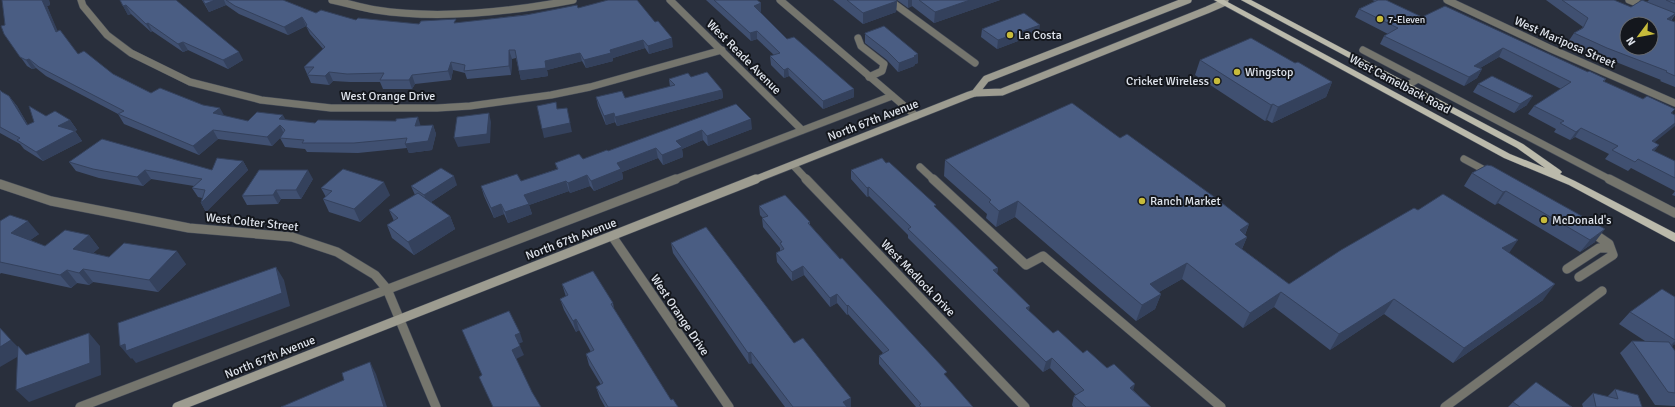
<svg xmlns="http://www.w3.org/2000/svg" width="1675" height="407" font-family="Signika,sans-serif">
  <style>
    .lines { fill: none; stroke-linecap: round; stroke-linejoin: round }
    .lane-far1-casing { stroke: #464c58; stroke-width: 8 }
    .lane-casing { stroke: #464c58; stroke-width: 10 }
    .street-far1-casing { stroke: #464c58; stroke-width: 8 }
    .street-casing { stroke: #464c58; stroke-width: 10 }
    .secondary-far1-casing { stroke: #464c58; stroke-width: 8 }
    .secondary-casing { stroke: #464c58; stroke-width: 10 }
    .primary-casing { stroke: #464c58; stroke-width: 1 }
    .lane-far1 { stroke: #75756d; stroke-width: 7 }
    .lane { stroke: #75756d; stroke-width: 9 }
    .street-far1 { stroke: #75756d; stroke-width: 7 }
    .street { stroke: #75756d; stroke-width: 9 }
    .secondary-far1 { stroke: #9d9c90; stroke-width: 7 }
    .secondary { stroke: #9d9c90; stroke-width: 9 }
    .primary { fill: #bbbaab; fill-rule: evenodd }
    .wall { fill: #405071 }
    .shaded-wall { fill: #34415c }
    .building { fill: #4a5d83; stroke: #34415c; fill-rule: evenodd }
    .poi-dot { fill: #c7bb3b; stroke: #14171d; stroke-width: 1.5 }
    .labels { text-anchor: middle; stroke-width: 4; stroke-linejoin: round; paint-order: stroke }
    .far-poi-label { font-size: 10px; fill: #dfe4ec; stroke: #14171d; text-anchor: start }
    .poi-label { font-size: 12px; fill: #dfe4ec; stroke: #14171d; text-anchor: start }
    .street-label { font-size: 12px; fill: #dfe4ec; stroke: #14171d }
  </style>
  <rect width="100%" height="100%" fill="#292f3c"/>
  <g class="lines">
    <defs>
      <path id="lane-far1" d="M889 0 975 63
        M858 38 861 46 884 64 882 71 869 77
        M1406 86 1418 79
        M1464 159 1490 173
        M920 167 934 180
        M673 180 892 96"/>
      <path id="lane" d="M933 179 1026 265 1043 256 1221 407
        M1567 269 1599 248H1610
        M1579 277 1613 255 1609 244 1590 231
        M80 407 676 179
        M1445 407 1602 291"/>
      <path id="street-far1" d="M81 0 83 6 107 35 131 53 190 82 261 100 331 108H437L470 106 551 95 590 87 722 50
        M332 0C347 3 362 8 376 10 440 20 510 12 573 0
        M670 0 802 130
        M780 0 916 116
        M1447 0 1549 48 1675 103
        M1629 0 1647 7
        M1363 50 1611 180
        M793 165 807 180"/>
      <path id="street" d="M806 179 1025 407
        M1609 179 1675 213
        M0 184 51 201 189 228 292 237 337 252 375 275 387 289 436 407
        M612 236 729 407"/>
      <path id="secondary-far1" d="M975 93 986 79 1188 0
        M754 180 969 95 975 93 1002 92 1207 10 1223 3 1225 0"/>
      <path id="secondary" d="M177 407 756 179"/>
      <path id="primary" d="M1214 0H1224L1510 154 1545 168 1517 148 1241 0H1251L1523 144 1560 170 1562 172 1560 174 1575 181 1675 233V242L1569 185 1504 158Z"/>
    </defs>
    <use href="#lane-far1" class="lane-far1-casing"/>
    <use href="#lane" class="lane-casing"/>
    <use href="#street-far1" class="street-far1-casing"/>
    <use href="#street" class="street-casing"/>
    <use href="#secondary-far1" class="secondary-far1-casing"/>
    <use href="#secondary" class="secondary-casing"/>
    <use href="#primary" class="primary-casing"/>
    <use href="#lane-far1" class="lane-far1"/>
    <use href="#lane" class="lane"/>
    <use href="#street-far1" class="street-far1"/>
    <use href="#street" class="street"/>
    <use href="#secondary-far1" class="secondary-far1"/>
    <use href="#secondary" class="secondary"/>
    <use href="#primary" class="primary"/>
  </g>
  <path class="wall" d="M2 0H49L50 5 47 6 57 31 78 54 113 74 151 93 224 116 248 121 286 120 315 123 421 126 433 125 436 134 432 150 409 153 407 148 358 153 307 152 305 149 285 147 280 138 272 146 218 139 199 155 124 124 118 114 46 76 36 68 32 69 27 66 4 34 5 25Z
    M120 0 243 60 228 69 188 50 183 52 152 31 151 32 131 14 128 15Z
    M202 0H283L316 13 356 20 419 24 457 23 578 8 673 47 649 54 645 48 613 58V61L586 68 582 61 547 70 548 76 521 80 516 58 512 59 511 75 467 79 465 73 453 70 451 80 415 84 412 89H383L380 82H350L333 81 329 85 311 83 304 67 323 49 310 34 306 26 288 35 239 14 226 5 209 12Z
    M706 0H757L761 3V11L760 12 787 39 854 97 823 109 789 76 784 78 771 65 770 56 774 55 757 39 751 41Z
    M833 0H896L897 1 896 12 863 24Z
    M897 0H1000L934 23 912 6 908 8Z
    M1372 0H1386L1422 17 1588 72 1606 79 1604 82 1643 99 1675 109 1672 113 1654 143 1659 145 1654 151 1675 161V191L1631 168 1628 171 1605 159 1609 154 1575 137 1570 140 1554 132 1556 129 1528 114 1534 106 1561 89 1499 57 1480 68 1482 69 1477 78 1464 86 1380 44 1384 36 1388 34 1355 17 1359 9 1375 1Z
    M1546 0H1614L1631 7 1647 2 1649 0H1675V15L1671 21 1675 22V87L1660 81 1661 80 1601 56 1568 42 1574 33 1582 28 1583 27Z
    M982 29 1039 33 997 49 981 37Z
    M865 33 918 63 915 64 914 66 898 72 887 60 865 43Z
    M1200 60 1295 63 1332 82 1326 97 1272 123 1267 120 1265 121 1195 75Z
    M691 77 722 90 723 98 617 126 615 122 606 125 598 106 596 97 625 98 670 87 669 79Z
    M1478 84 1527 105 1514 113 1473 92Z
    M0 90 2 92 9 96 17 106 28 125 46 116 70 120 77 130 75 131 82 141 43 161 24 149 20 144 0 133Z
    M736 104 752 129 708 146 703 140 682 149 683 157 663 165 658 158 622 172 623 179 594 191 590 186 570 193 569 191 529 205 532 214 508 223 504 214 494 218 484 196 481 186 521 181 557 169 555 163 583 159 608 151Z
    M1120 138 1249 224 1245 235 1247 237 1242 249 1289 284 1418 210 1509 253 1543 300 1453 363 1384 314 1330 350 1274 307 1243 328 1182 279 1159 292 1161 294 1155 309 1136 321 1015 217 996 227 986 218 987 214 944 176 945 160Z
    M243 161 248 170 206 212 201 203 202 198 198 197 192 188 194 186 151 179 143 186 99 178 76 171 69 162 212 170Z
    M886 163 936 208 998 268 997 274 1029 311 1053 333 1107 368 1133 390 1151 407H1073L1072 405 1074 396 1076 395 1050 368 1043 372 908 238V235L869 196 867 197 851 179V170Z
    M1487 165 1595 242 1580 252 1498 203 1495 205 1464 186 1472 173Z
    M313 179 301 199H281L278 204 247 205 242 196Z
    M457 185 431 202 450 216 455 229 414 255 392 238 387 225 394 221 389 210 415 195 411 186Z
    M321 188 390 195 360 222 329 212 323 199 326 197Z
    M1675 191V196L1672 195Z
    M759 206 810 222V225L973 407H916L879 364V356L883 353 848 314 847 315 837 303 830 307 804 275 792 281 777 262 776 253 780 251V248L763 227 762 218H763L760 215Z
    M0 221 39 234 30 240 45 246 89 235 99 248 93 253 109 257 186 264 158 292 93 282 89 285 77 283 71 288 1 273 0 274Z
    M671 243 851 407H785L752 363 749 364 673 253Z
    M562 284 613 303 614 309 671 400 678 407H605L600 398 596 387 601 385 589 365 586 354 591 352 579 330 576 332 564 310 560 299 566 297Z
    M1675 297V344L1672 346 1675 351V406L1655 405 1620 353 1632 341H1645L1619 324 1630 312Z
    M1615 389 1642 407 1607 397Z
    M1593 393 1596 407H1583L1582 404Z
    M1513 402 1572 407H1508Z"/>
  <path class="shaded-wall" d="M42 0H49L50 5 47 6 62 41 56 32Z
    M215 0H224L226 5 209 12 205 4Z
    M908 0H912V6L908 8Z
    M970 0H1000L934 23 935 12Z
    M897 1 896 12 863 24V13Z
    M761 3V11L754 14V6Z
    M126 5 131 14 128 15 123 6Z
    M1675 14 1670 21 1667 19Z
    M302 17 306 26 288 35 284 27Z
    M148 23 152 31 151 32 146 24Z
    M1040 25 1039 33 997 49 998 40Z
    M757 31V39L751 41 750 33Z
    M672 38 673 47 649 54 648 46Z
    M643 40 645 48 613 58V61L586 68 584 60 610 50Z
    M183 42 188 50 183 52 178 44Z
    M1503 48 1499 57 1470 74 1474 66Z
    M509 50 512 59 511 75 509 66Z
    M239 52 243 60 228 69 223 60Z
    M580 53 582 61 547 70 548 76 521 80 519 71 545 61Z
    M918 54V63L915 64 914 66 898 72 899 63Z
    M29 59 36 68 32 69 26 60Z
    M451 62 453 70 451 80 448 71Z
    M788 68 789 76 784 78V70Z
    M1482 69 1477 78 1464 86 1469 77Z
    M329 72 333 81 329 85 325 76Z
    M412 75 415 84 412 89 409 80Z
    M1332 82 1326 97 1272 123 1278 107Z
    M854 89V97L823 109V101Z
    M722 90 723 98 617 126 615 117Z
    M9 96 17 106 34 135 27 125Z
    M1533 96 1527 105 1514 113 1520 104Z
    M1273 104 1267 120 1265 121 1271 105Z
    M220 108 225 117 213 113Z
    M567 108 572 132 544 138 542 129Z
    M489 113 491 122 490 143 458 147 454 138Z
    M614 113 615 122 606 125 604 116Z
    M283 115 288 124 279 119Z
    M418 117 421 127 415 126Z
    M751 119 752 129 708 146 707 136Z
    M70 120 77 130 65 136 58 126Z
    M1675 123V126L1645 150 1652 141Z
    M280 125 284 134 272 146 267 137Z
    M433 125 436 134 432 150 409 153 405 144Z
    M1581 128 1575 137 1570 140 1576 132Z
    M213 130 218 139 199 155 193 146Z
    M702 130 703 140 682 149 683 157 663 165 662 155 676 141Z
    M75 131 82 141 43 161 36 152Z
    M1659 145 1652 154V150Z
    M656 148 658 158 622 172 623 179 594 191 591 181 617 163Z
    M243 161 248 170 206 212 201 203Z
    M145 170 151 179 143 186 137 177Z
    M308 170 313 179 301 199 296 190Z
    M587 175 590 186 570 193 568 183Z
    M454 176 457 185 428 204 424 195Z
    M566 181 569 191 529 205 532 214 508 223 505 212 524 195Z
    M384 182 390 195 360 222 354 209Z
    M869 187V196L867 197V188Z
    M276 190 281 199 278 204 273 195Z
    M1506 191 1498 203 1495 205 1503 192Z
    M1018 201 1015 217 996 227 999 211Z
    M501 204 504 214 494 218 491 208Z
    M450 216 455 229 414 255 408 242Z
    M28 221 39 234 22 246 11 233Z
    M1249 224 1243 239 1247 237 1240 253 1229 259 1240 230Z
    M1605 229 1595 242 1580 252 1590 240Z
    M89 235 99 248 83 262 73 249Z
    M1518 240 1507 256 1502 248Z
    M177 251 186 264 158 292 149 280Z
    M1187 263 1182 279 1145 300 1150 284Z
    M803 266 804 275 792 281V272Z
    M276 267 284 280 290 306 136 363 132 358 131 359 120 346Z
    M998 268 996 277 993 270Z
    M83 269 93 282 89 285 79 273Z
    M67 270 77 283 71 288 60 275Z
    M1555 284 1543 300 1453 363 1464 348Z
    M1281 292 1274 307 1243 328 1250 313Z
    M837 294V303L830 307V298Z
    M1161 294 1155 309 1136 321 1142 305Z
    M1394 299 1384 314 1330 350 1339 334Z
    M848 305V314L847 315V306Z
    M1030 306 1028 316 1026 308Z
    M576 319 579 330 576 332 573 321Z
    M89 333 100 346 101 375 29 402 16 390Z
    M520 333 523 342 518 344 515 335Z
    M11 340 24 353 0 367V347Z
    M1675 341V344L1663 353Z
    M520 346 524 355 516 359 512 350Z
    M751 352 752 363 749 364 748 353Z
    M1052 358 1050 368 1043 372 1046 362Z
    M370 362 376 374 387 407H384Z
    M1135 384 1132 394 1130 388Z
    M851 398V407H843V402Z"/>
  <path class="building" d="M2 0H42L56 32 60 30 78 54 84 51 113 74 151 93 160 88 203 105 220 108 213 113 248 121 257 112 283 115 279 119 315 123 318 120 396 121V119L418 117 415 126 433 125 428 141 405 144 407 138 354 143H302L304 140 280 138 285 130 280 125 267 137 213 130 193 146 118 114 124 111 39 67 29 59 26 60 20 57 4 34 1 26 5 25Z
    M120 0H176L239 52 223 60 183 42 178 44 148 23 146 24 126 5 123 6Z
    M203 0H215L205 4Z
    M226 0H283L316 13 321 10 356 20 358 18 419 24 421 21 456 19 454 23 526 15 577 5 578 8 608 0H637L655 22 658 21 672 38 648 46 643 40 610 50 611 53 584 60 580 53 545 61 546 68 519 71 515 50H509V66L464 71 465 65 451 62 448 71 412 75 409 80H380L384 73 347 74 329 72 325 76 307 75 314 67H304L325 47 306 26 307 25 302 17 284 27 235 6Z
    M714 0H757L761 3 754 6 787 39 794 37 854 89 823 101 788 68 784 70 770 56 780 53 757 31 750 33Z
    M847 0H896L897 1 863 13Z
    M919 0H970L935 12Z
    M1378 0H1386L1422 17 1445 6 1588 72 1589 71 1606 79 1603 81 1643 99 1647 96 1675 109 1671 113 1675 115V123L1652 141 1659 145 1652 150 1675 161V178L1638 159 1635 162 1612 150 1618 146 1581 128 1576 132 1560 123 1564 121 1534 106 1571 82 1503 48 1474 66 1482 69 1469 77 1384 36 1398 28 1359 9Z
    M1562 0H1614L1631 7 1642 0 1675 13V14L1667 19 1675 22V76L1666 72 1667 71 1607 48 1574 33 1583 28 1588 18ZM1627 24H1651V48H1627Z
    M1666 0H1675V4Z
    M1024 13 1040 25 998 40 982 29Z
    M884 26 918 54 914 56 915 57 899 63 887 51 865 34V33Z
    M1251 38 1295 63 1298 62 1332 82 1278 107 1273 104 1271 105 1200 60Z
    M707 72 722 90 615 117 614 113 604 116 596 97 622 91 625 98 675 85 669 79 688 73 691 77Z
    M1492 76 1533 96 1520 104 1478 84Z
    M0 90 2 92 9 96 27 125 34 122 29 106 46 116 55 111 70 120 58 126 75 131 36 152 17 140 20 138 0 127Z
    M556 102 557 109 567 108 570 123 542 129 537 106Z
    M1072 103 1120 138 1127 134 1213 196 1249 224 1240 230 1247 237 1235 244 1289 284 1341 250 1414 208 1418 210 1443 194 1518 240 1502 248 1555 284 1464 348 1394 299 1339 334 1281 292 1250 313 1187 263 1150 284 1161 294 1142 305 1018 201 999 211 989 202 991 200 945 160Z
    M736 104 751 119 707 136 702 130 676 141 682 147 662 155 656 148 617 163 621 169 591 181 587 175 568 183 566 181 524 195 529 204 505 212 501 204 491 208 481 186 517 174 521 181 558 169 555 163 579 154 583 159 607 150 608 151Z
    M489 113 487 134 454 138 457 117Z
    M102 139 212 170 217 158 243 161 201 203 205 190 192 188 202 179 145 170 137 177 93 169 69 162Z
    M882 158 886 163 889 162 936 205 934 206 998 268 993 270 1030 306 1026 308 1053 333 1058 330 1083 353 1087 350 1107 368 1114 364 1135 384 1130 388 1151 407H1086L1074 396 1084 390 1052 358 1046 362 908 229 911 227 869 187 867 188 851 170Z
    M1487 165 1492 166 1605 229 1590 240 1506 191 1503 192 1472 173Z
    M441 168 454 176 424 195 411 186Z
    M343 169 384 182 354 209 323 199 332 191 321 188Z
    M259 170H308L296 190H276L273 195 242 196Z
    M418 193 450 216 408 242 387 225 398 218 389 210Z
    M785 195 810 222 808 223 840 259 842 258 947 372 944 374 973 407H921L919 405 921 404 879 356 889 350 848 305 847 306 837 294 830 298 803 266 792 272 776 253 784 249 780 243 782 242 762 218 768 216 759 206Z
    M10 215 28 221 11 233 45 246 65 230 89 235 73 249 109 257 124 243 177 251 149 280 83 269 79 273 67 270 60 275 0 262V221Z
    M706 227 794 343 803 338 830 372 851 398 843 402 847 407H793L751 352 748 353 671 243Z
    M276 267 282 293 126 351 125 344 120 346 118 323Z
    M593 271 613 303 611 304 671 400 673 399 678 407H608L596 387 603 383 586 354 594 350 576 319 573 321 560 299 568 295 562 284Z
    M1662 289 1675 297V340L1630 312Z
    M509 311 520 333 515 335 520 346 512 350 532 392 541 407H493L479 377 482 375 462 330Z
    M0 328 11 340 0 347Z
    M89 333 90 363 16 390 18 346 26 355Z
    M1632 341 1669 342 1675 351V393L1668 392Z
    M370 362 384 407H281L344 380 342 373Z
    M1536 382 1572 407H1520L1513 402Z
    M1615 389 1638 395 1642 407H1596L1593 393 1618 399Z"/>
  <g class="poi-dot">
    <circle cx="1380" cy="19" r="4"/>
    <circle cx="1010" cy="35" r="4"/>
    <circle cx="1237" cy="72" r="4"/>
    <circle cx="1217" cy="81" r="4"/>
    <circle cx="1142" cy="201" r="4"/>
    <circle cx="1544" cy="220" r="4"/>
  </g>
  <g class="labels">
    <g class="far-poi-label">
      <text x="1388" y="23">7-Eleven</text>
    </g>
    <g class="poi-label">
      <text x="1018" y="39">La Costa</text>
      <text x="1245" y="76">Wingstop</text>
      <text x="1209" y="85" text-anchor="end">Cricket Wireless</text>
      <text x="1150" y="205">Ranch Market</text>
      <text x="1552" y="224">McDonald's</text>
    </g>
    <g class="street-label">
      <text transform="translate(1565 42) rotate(24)" y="4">West Mariposa Street</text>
      <text transform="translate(744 57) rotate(45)" y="4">West Reade Avenue</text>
      <text transform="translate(1400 84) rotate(28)" y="4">West Camelback Road</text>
      <text x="388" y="100">West Orange Drive</text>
      <text transform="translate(873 120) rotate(-21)" y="4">North 67th Avenue</text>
      <text transform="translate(252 222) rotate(6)" y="4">West Colter Street</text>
      <text transform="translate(571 239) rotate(-21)" y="4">North 67th Avenue</text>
      <text transform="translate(918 278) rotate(46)" y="4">West Medlock Drive</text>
      <text transform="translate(680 315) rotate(56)" y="4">West Orange Drive</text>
      <text transform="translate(270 357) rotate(-22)" y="4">North 67th Avenue</text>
    </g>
  </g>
  <g transform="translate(1639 36) rotate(238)"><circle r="19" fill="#14171d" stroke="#656970"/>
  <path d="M0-3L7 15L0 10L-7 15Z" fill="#c7bb3b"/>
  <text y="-6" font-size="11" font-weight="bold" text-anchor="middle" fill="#dfe4ec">N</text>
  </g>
</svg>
